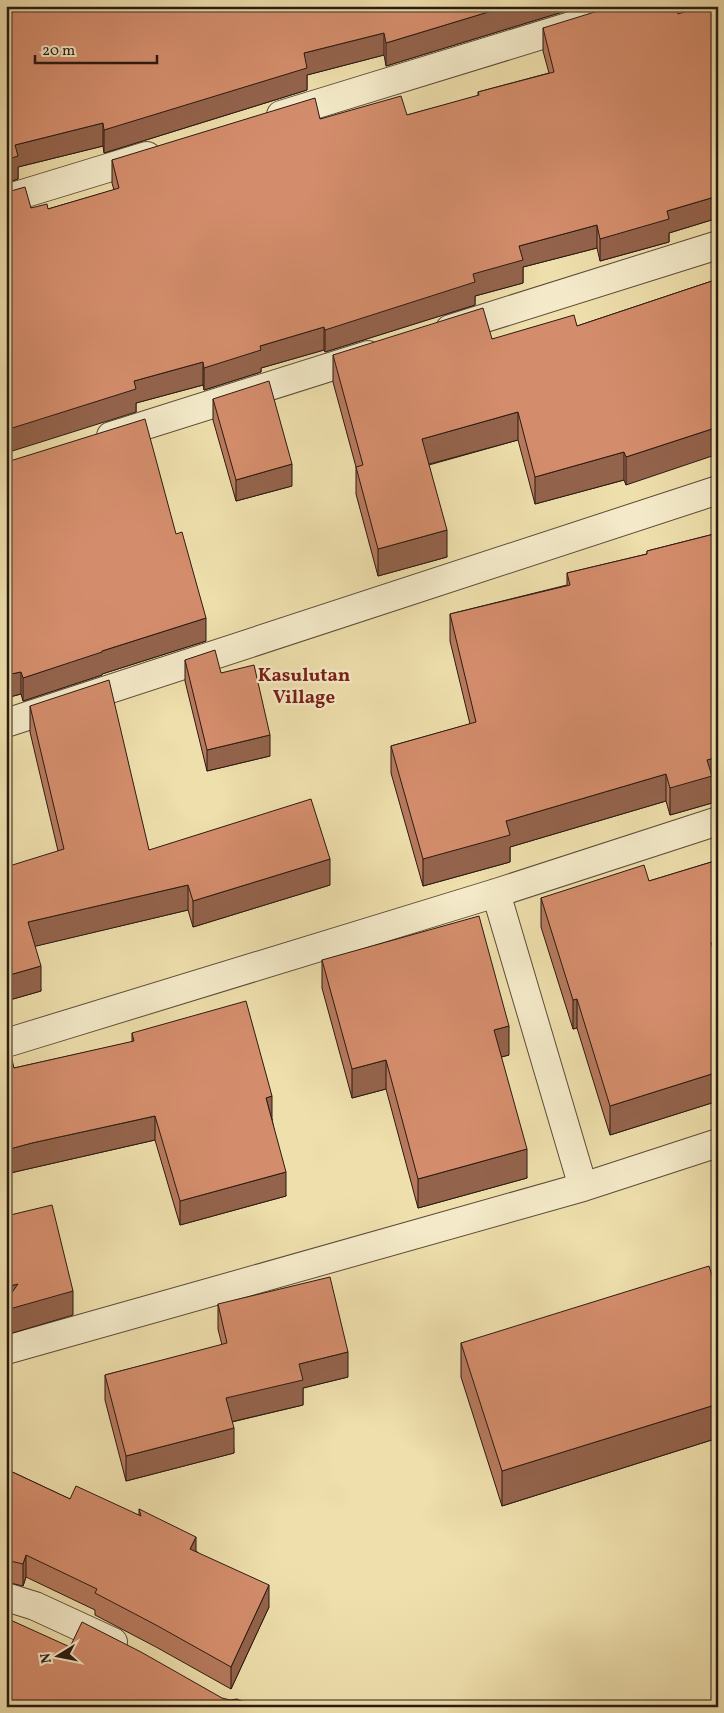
<svg xmlns="http://www.w3.org/2000/svg" width="724" height="1713" font-family="Vollkorn,serif">
  <style>
    .lines { fill: none; stroke-linecap: round; stroke-linejoin: round }
    .minor-casing { stroke: #5c4b38; stroke-width: 30 }
    .minor { stroke: #f4eac9; stroke-width: 28 }
    .wall { fill: #b6795d; stroke: #2b1a12 }
    .shaded-wall { fill: #94634c; stroke: #2b1a12 }
    .building { fill: #d48d6c; stroke: #2b1a12 }
    .labels { text-anchor: middle; stroke-width: 4.5; stroke-linejoin: round; paint-order: stroke }
    .neighbourhood-label { font-size: 19px; font-weight: bold; fill: #7a1f14; stroke: #f4eac9 }
  </style>
  <rect width="100%" height="100%" fill="#eedfac"/>
  <filter id="stains"><feTurbulence type="fractalNoise" baseFrequency=".004" numOctaves="4"/><feColorMatrix values="0 0 0 0 .2 0 0 0 0 .09 0 0 0 0 .02 0 0 0 .5 -.17"/></filter>
  <radialGradient id="worn" r=".72"><stop offset=".6" stop-color="#630" stop-opacity="0"/><stop offset="1" stop-color="#630" stop-opacity=".3"/></radialGradient>
  <g class="lines">
    <defs>
      <path id="minor" d="M281 115 636 6
        M6 199 147 156
        M450 329 718 245
        M111 436 368 355
        M6 723 718 490
        M496 893 583 1187
        M6 1043 496 893 718 821
        M6 1350 583 1187 718 1143
        M6 1597 35 1606 113 1642"/>
    </defs>
    <use href="#minor" class="minor-casing"/>
    <use href="#minor" class="minor"/>
  </g>
  <path class="wall" d="M6 6H582L386 66 384 55 307 75V90L104 153 103 146 18 167V179L6 183Z
    M718 6V218L669 233V242L600 261 597 248 523 267V283L475 296V305L325 352 324 350 261 368V372L204 390 203 385 136 403V412L31 208 48 209 114 190 112 183V160L320 119 407 115 478 96V92L549 73 543 51V28L678 14Z
    M718 279 626 485 624 480 535 504 518 440 429 465 447 557 378 576 356 494V467L333 382V355L492 339 577 326Z
    M213 399 292 486 236 501 213 420Z
    M6 461 206 641 102 674V675L23 701 21 694 6 698Z
    M718 533V784L712 786V803L670 815 666 801 510 847V862L423 886 391 773V746L470 724 450 641V614L567 585V573L647 554V551Z
    M185 660 221 673 270 756 207 771 185 681Z
    M30 706 149 850 330 885 193 927 188 910 35 946 41 991 6 1001 58 851 30 732Z
    M718 860V1101L610 1135 577 1028 573 1029 541 927V898L649 881Z
    M322 960 509 1055 501 1057 527 1178 418 1208 386 1089 352 1098 322 988Z
    M132 1033 272 1119 286 1196 180 1225 155 1140 32 1168 6 1174V1053L14 1068 132 1042Z
    M718 1294V1438L502 1506 461 1377V1343Z
    M218 1304 348 1377 303 1388V1405L232 1422 234 1453 126 1481 105 1400V1375L222 1345 218 1329Z
    M6 1469 70 1499 139 1515V1509L196 1551 269 1607 231 1689 156 1647 95 1615V1610L26 1577 23 1586 6 1582Z"/>
  <path class="shaded-wall" d="M508 6H582L386 66V43Z
    M384 33V55L307 75V90L104 153V130L304 53Z
    M103 123V146L18 167V179L6 183V160L15 145Z
    M718 196V218L669 233V242L600 261V239L667 211Z
    M597 225V248L523 267V283L475 296V305L325 352V330L519 246Z
    M324 327V350L261 368V372L204 390V368L260 346Z
    M203 362V385L136 403V412L6 453V430L134 381Z
    M518 412V440L422 466V439Z
    M718 427V454L626 485V457Z
    M624 452V480L535 504V477Z
    M292 464V486L236 501V480Z
    M447 530V557L378 576V549Z
    M206 618V641L102 674V675L23 701V678L102 651Z
    M21 672V694L6 698V675Z
    M270 735V756L207 771V750Z
    M718 757V784L712 786V803L670 815V788L707 760Z
    M666 774V801L510 847V862L423 886V859L506 821Z
    M330 859V885L193 927V901Z
    M188 885V910L28 948V922Z
    M718 941V970L711 943Z
    M41 966V991L6 1001V976Z
    M577 999V1028L573 1029V1000Z
    M509 1026V1055L494 1059V1030Z
    M386 1060V1089L352 1098V1069Z
    M718 1072V1101L610 1135V1106Z
    M272 1096V1120L266 1098Z
    M155 1116V1140L32 1168 6 1174V1150L32 1143Z
    M527 1149V1178L418 1208V1179Z
    M286 1172V1196L180 1225V1201Z
    M18 1284 73 1291V1315L6 1335V1287Z
    M348 1352V1377L303 1388V1405L226 1423V1398L299 1364Z
    M718 1404V1438L502 1506V1471Z
    M234 1428V1453L126 1481V1456Z
    M196 1537V1559L190 1549Z
    M26 1555V1577L23 1586V1564Z
    M269 1585V1607L231 1689V1667Z
    M10 1593V1615L6 1623V1601Z"/>
  <path class="building" d="M6 6H508L386 43 384 33 304 53 307 68 104 130 103 123 15 145 18 156 6 160Z
    M614 6H676L678 14 703 6H718V196L667 211 669 219 600 239 597 225 519 246 523 260 473 274 475 282 325 330 324 327 260 346 261 350 204 368 203 362 134 381 136 389 6 430V191H11L25 187 31 208 47 204 48 209 119 188 112 160 315 98 320 119 401 96 407 115 479 95 478 92 554 72 543 28Z
    M718 279V427L626 457 624 452 535 477 518 412 422 439 447 530 378 549 356 467 363 465 333 355 483 308 492 339 574 315 577 326Z
    M269 381 292 464 236 480 213 399Z
    M145 419 176 534 182 532 206 618 102 651V652L23 678 21 672 6 675V461H10Z
    M718 533V757L707 760 712 776 670 788 666 774 506 821 510 835 423 859 391 746 476 722 450 614 570 585 567 573 647 554V551Z
    M215 650 221 673 254 665 270 735 207 750 185 660Z
    M109 680 149 850 311 799 330 859 193 901 188 885 28 922 41 966 6 976V867L64 849 30 706Z
    M718 860V941L711 943 718 963V1072L610 1106 577 999 573 1000 541 898 644 865 649 881Z
    M479 916 509 1026 494 1030 527 1149 418 1179 386 1060 352 1069 322 960Z
    M246 1001 272 1096 266 1098 286 1172 180 1201 155 1116 32 1143 6 1150V1053L10 1052 14 1068 134 1041 132 1033Z
    M52 1205 73 1291 6 1310V1301L18 1284 6 1287V1216Z
    M709 1266 718 1294V1404L502 1471 461 1343Z
    M330 1277 348 1352 299 1364 303 1380 226 1398 234 1428 126 1456 105 1375 227 1343 218 1304Z
    M6 1469 70 1499 76 1486 141 1516 139 1509 196 1537 190 1549 269 1585 231 1667 156 1625 95 1593 97 1589 26 1555 23 1564 6 1560Z
    M6 1591 10 1593 6 1601Z
    M6 1618 70 1647 82 1622 141 1652 222 1698 230 1700 237 1699 254 1707H6Z"/>
  <g class="labels">
    <g class="neighbourhood-label">
      <text x="304" y="681">Kasulutan<tspan x="304" dy="22">Village</tspan></text>
    </g>
  </g>
  <rect width="724" height="1713" fill="none" stroke="#eedfac" stroke-width="25"/>
  <rect x="8" y="8" width="709" height="1698" fill="none" stroke="#2b1a12" stroke-width="2.5"/>
  <rect x="12" y="12" width="699" height="1688" fill="none" stroke="#2b1a12"/>
  <g transform="translate(58 1656) rotate(260)" stroke="#f4eac9" stroke-width="4" paint-order="stroke">
  <path d="M0-4L9 19L0 12L-9 19Z" fill="#2b1a12"/>
  <text y="-8" font-size="14" font-weight="bold" text-anchor="middle" fill="#2b1a12">N</text>
  </g>
  <path d="M35 55v8h122v-8" fill="none" stroke="#2b1a12" stroke-width="2.5"/>
  <text x="42" y="55" font-size="15" fill="#2b1a12" stroke="#f4eac9" stroke-width="4" paint-order="stroke">20 m</text>
  <rect width="100%" height="100%" filter="url(#stains)"/>
  <rect width="100%" height="100%" fill="url(#worn)"/>
</svg>
